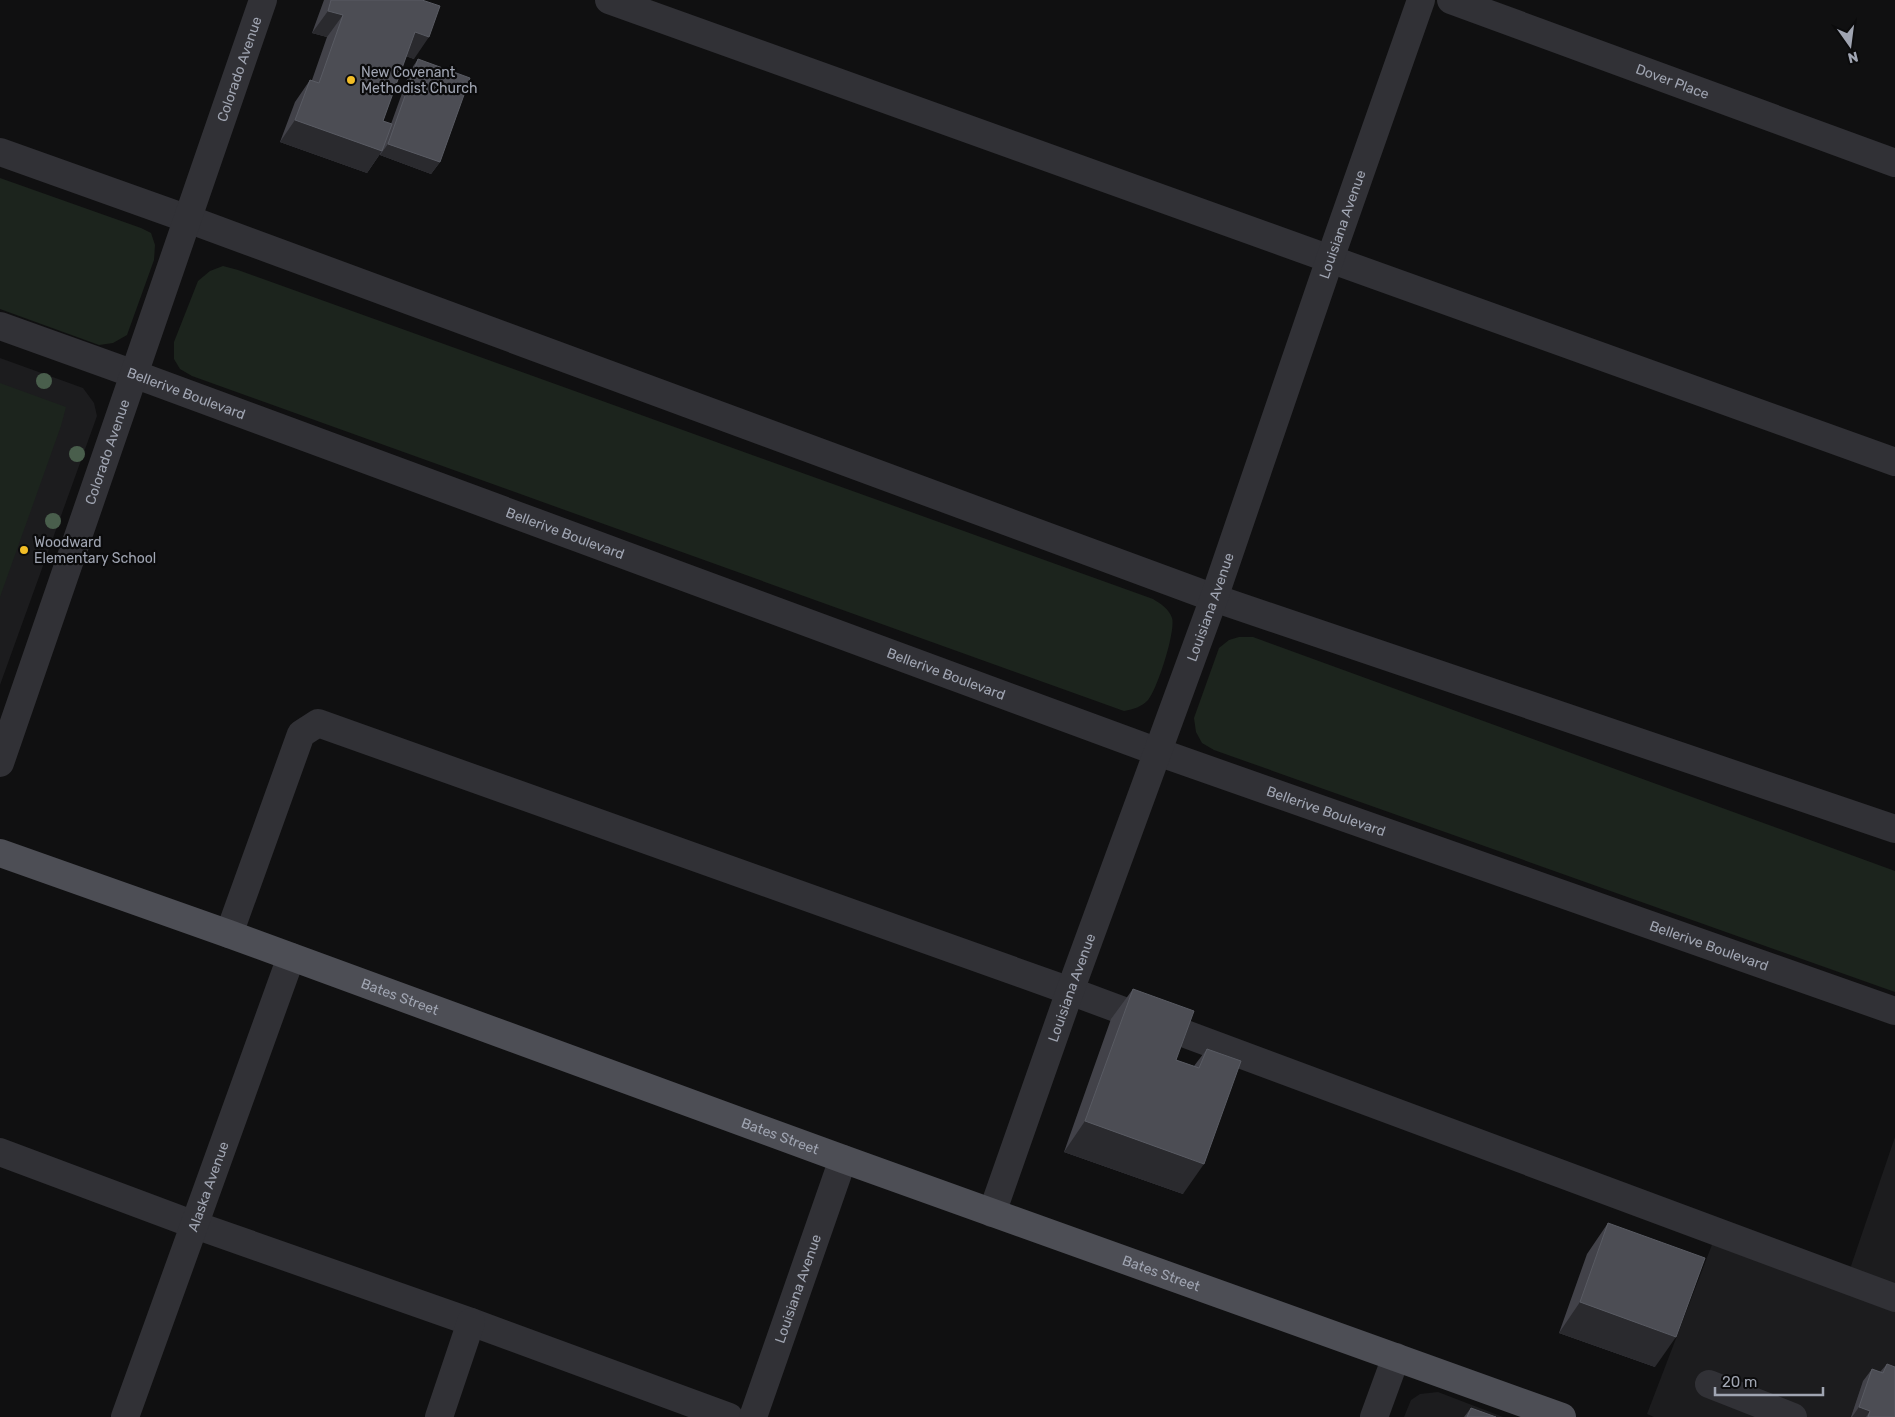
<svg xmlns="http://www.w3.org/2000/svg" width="1895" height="1417" font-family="Rubik,sans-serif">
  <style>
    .built { fill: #1c1c1e }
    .green { fill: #1c241d }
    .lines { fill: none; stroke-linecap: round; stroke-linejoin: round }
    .minor { stroke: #313136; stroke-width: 28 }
    .major { stroke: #4d4e55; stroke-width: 28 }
    .tree { fill: #495e4c }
    .wall { fill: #424249 }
    .shaded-wall { fill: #2a2a2e }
    .building { fill: #4c4d54; stroke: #595b63 }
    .poi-dot { fill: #f2bd26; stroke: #0b0b0c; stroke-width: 2 }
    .labels { text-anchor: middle; stroke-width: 4.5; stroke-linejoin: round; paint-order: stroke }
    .street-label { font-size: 14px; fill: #a0a5b2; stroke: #0b0b0c }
    .poi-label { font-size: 14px; fill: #a0a5b2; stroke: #0b0b0c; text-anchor: start }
  </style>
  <rect width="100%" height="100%" fill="#101011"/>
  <path class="built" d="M0 358 83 388 94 403 97 416 0 685Z
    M1895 1137V1417H1654L1647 1414 1713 1242 1841 1284 1851 1266Z
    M1438 1392 1503 1417H1404L1411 1400 1420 1394Z"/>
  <path class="green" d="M0 178 141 228 151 233 155 245 154 260 127 335 113 343 99 345 0 309Z
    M223 266 238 270 1153 599C1161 604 1169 609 1172 618 1176 631 1157 690 1148 700 1141 707 1134 709 1124 711L192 376 180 369 174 359V342L198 281 210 271Z
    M0 383 66 407 61 426 0 597Z
    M1239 637H1253L1895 871V992L1214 750 1202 743 1196 732 1194 718 1219 648 1229 640Z"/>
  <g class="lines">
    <g class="minor">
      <path d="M609 0 1895 462"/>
      <path id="s1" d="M1451 0 1895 163"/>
      <path d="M0 152 188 219 1214 598 1895 829"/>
      <path id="s2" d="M0 326 134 374 1158 752 1895 1011"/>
      <path id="s3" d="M0 763 263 0"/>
      <path d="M229 934 301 734 318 723 1070 991 1895 1298"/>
      <path d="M0 1152 195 1225 471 1322 729 1417"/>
      <path id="s4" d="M992 1213 1070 991 1214 598 1330 259 1421 0"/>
      <path d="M1709 1384 1793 1417"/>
      <path id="s5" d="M125 1417 291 957"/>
      <path d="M439 1417 471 1322"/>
      <path id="s6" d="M753 1417 843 1159"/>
      <path d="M1374 1417 1396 1357"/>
    </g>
    <path class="major" id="s7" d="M0 853 229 934 843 1159 1562 1417"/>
  </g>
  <g class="tree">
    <circle cx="44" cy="381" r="8"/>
    <circle cx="77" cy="454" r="8"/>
    <circle cx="53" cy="521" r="8"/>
  </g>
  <path class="wall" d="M324 0H422L414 59 406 56 383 121 391 124 410 71 418 59 440 162 431 174 380 155V154L367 173 280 142 295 102 310 80H312L327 37 312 33Z
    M1133 989 1176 1060 1194 1066 1207 1049 1183 1194 1064 1152 1111 1019Z
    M1608 1223 1655 1367 1559 1333 1587 1254Z
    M1887 1364 1895 1417H1851L1863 1381 1872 1369 1880 1372Z
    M1471 1408 1496 1417H1464Z"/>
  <path class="shaded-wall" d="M328 11 343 15 327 37 312 33Z
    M415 32 429 37 414 59 399 54Z
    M295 120 382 151 367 173 280 142Z
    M388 144 440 162 431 174 380 155Z
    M1085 1121 1204 1164 1183 1194 1064 1152Z
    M1580 1302 1676 1337 1655 1367 1559 1333Z
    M1859 1407 1870 1411 1866 1417H1852Z"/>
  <path class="building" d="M331 0H422L440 6 429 37 415 32 383 121 392 124 382 151 295 120 310 80 319 83 343 15 328 11Z
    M418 59 470 78 440 162 388 144Z
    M1133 989 1194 1011 1176 1060 1199 1068 1207 1049 1241 1061 1204 1164 1085 1121Z
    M1608 1223 1705 1258 1676 1337 1580 1302Z
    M1887 1364 1895 1367V1417H1868L1870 1411 1859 1407 1872 1369 1883 1373Z
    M1471 1408 1496 1417H1467Z"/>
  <g class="poi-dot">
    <circle cx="351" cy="80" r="5"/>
    <circle cx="24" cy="550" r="5"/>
  </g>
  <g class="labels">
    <g class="street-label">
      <text dy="5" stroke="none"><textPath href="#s3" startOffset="734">Colorado Avenue</textPath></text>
      <text dy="5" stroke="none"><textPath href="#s1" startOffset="236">Dover Place</textPath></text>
      <text dy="5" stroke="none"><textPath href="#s4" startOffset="1049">Louisiana Avenue</textPath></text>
      <text dy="5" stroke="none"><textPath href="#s2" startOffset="198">Bellerive Boulevard</textPath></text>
      <text dy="5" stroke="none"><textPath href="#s3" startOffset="329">Colorado Avenue</textPath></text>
      <text dy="5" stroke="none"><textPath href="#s2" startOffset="602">Bellerive Boulevard</textPath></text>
      <text dy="5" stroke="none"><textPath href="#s4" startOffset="644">Louisiana Avenue</textPath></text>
      <text dy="5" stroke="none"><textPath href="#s2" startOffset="1008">Bellerive Boulevard</textPath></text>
      <text dy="5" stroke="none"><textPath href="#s2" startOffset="1412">Bellerive Boulevard</textPath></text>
      <text dy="5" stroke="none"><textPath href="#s2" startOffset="1818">Bellerive Boulevard</textPath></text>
      <text dy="5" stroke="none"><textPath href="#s4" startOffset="239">Louisiana Avenue</textPath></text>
      <text dy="5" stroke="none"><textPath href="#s7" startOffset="425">Bates Street</textPath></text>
      <text dy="5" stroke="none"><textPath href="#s7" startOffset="830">Bates Street</textPath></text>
      <text dy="5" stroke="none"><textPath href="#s5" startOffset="245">Alaska Avenue</textPath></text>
      <text dy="5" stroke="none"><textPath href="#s7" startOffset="1235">Bates Street</textPath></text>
      <text dy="5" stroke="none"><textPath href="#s6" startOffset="136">Louisiana Avenue</textPath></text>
    </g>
    <g class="poi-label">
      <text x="361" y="77">New Covenant<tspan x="361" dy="16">Methodist Church</tspan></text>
      <text x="34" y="547">Woodward<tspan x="34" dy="16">Elementary School</tspan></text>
    </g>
  </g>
  <g transform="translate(1850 45) rotate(166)" stroke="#0b0b0c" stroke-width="4" paint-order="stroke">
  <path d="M0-4L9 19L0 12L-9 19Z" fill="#a0a5b2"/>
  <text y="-8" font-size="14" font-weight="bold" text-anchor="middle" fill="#a0a5b2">N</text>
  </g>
  <path d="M1715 1387v8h108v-8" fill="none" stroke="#a0a5b2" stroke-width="2.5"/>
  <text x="1722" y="1387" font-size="15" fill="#a0a5b2" stroke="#0b0b0c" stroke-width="4" paint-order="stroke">20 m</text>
</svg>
